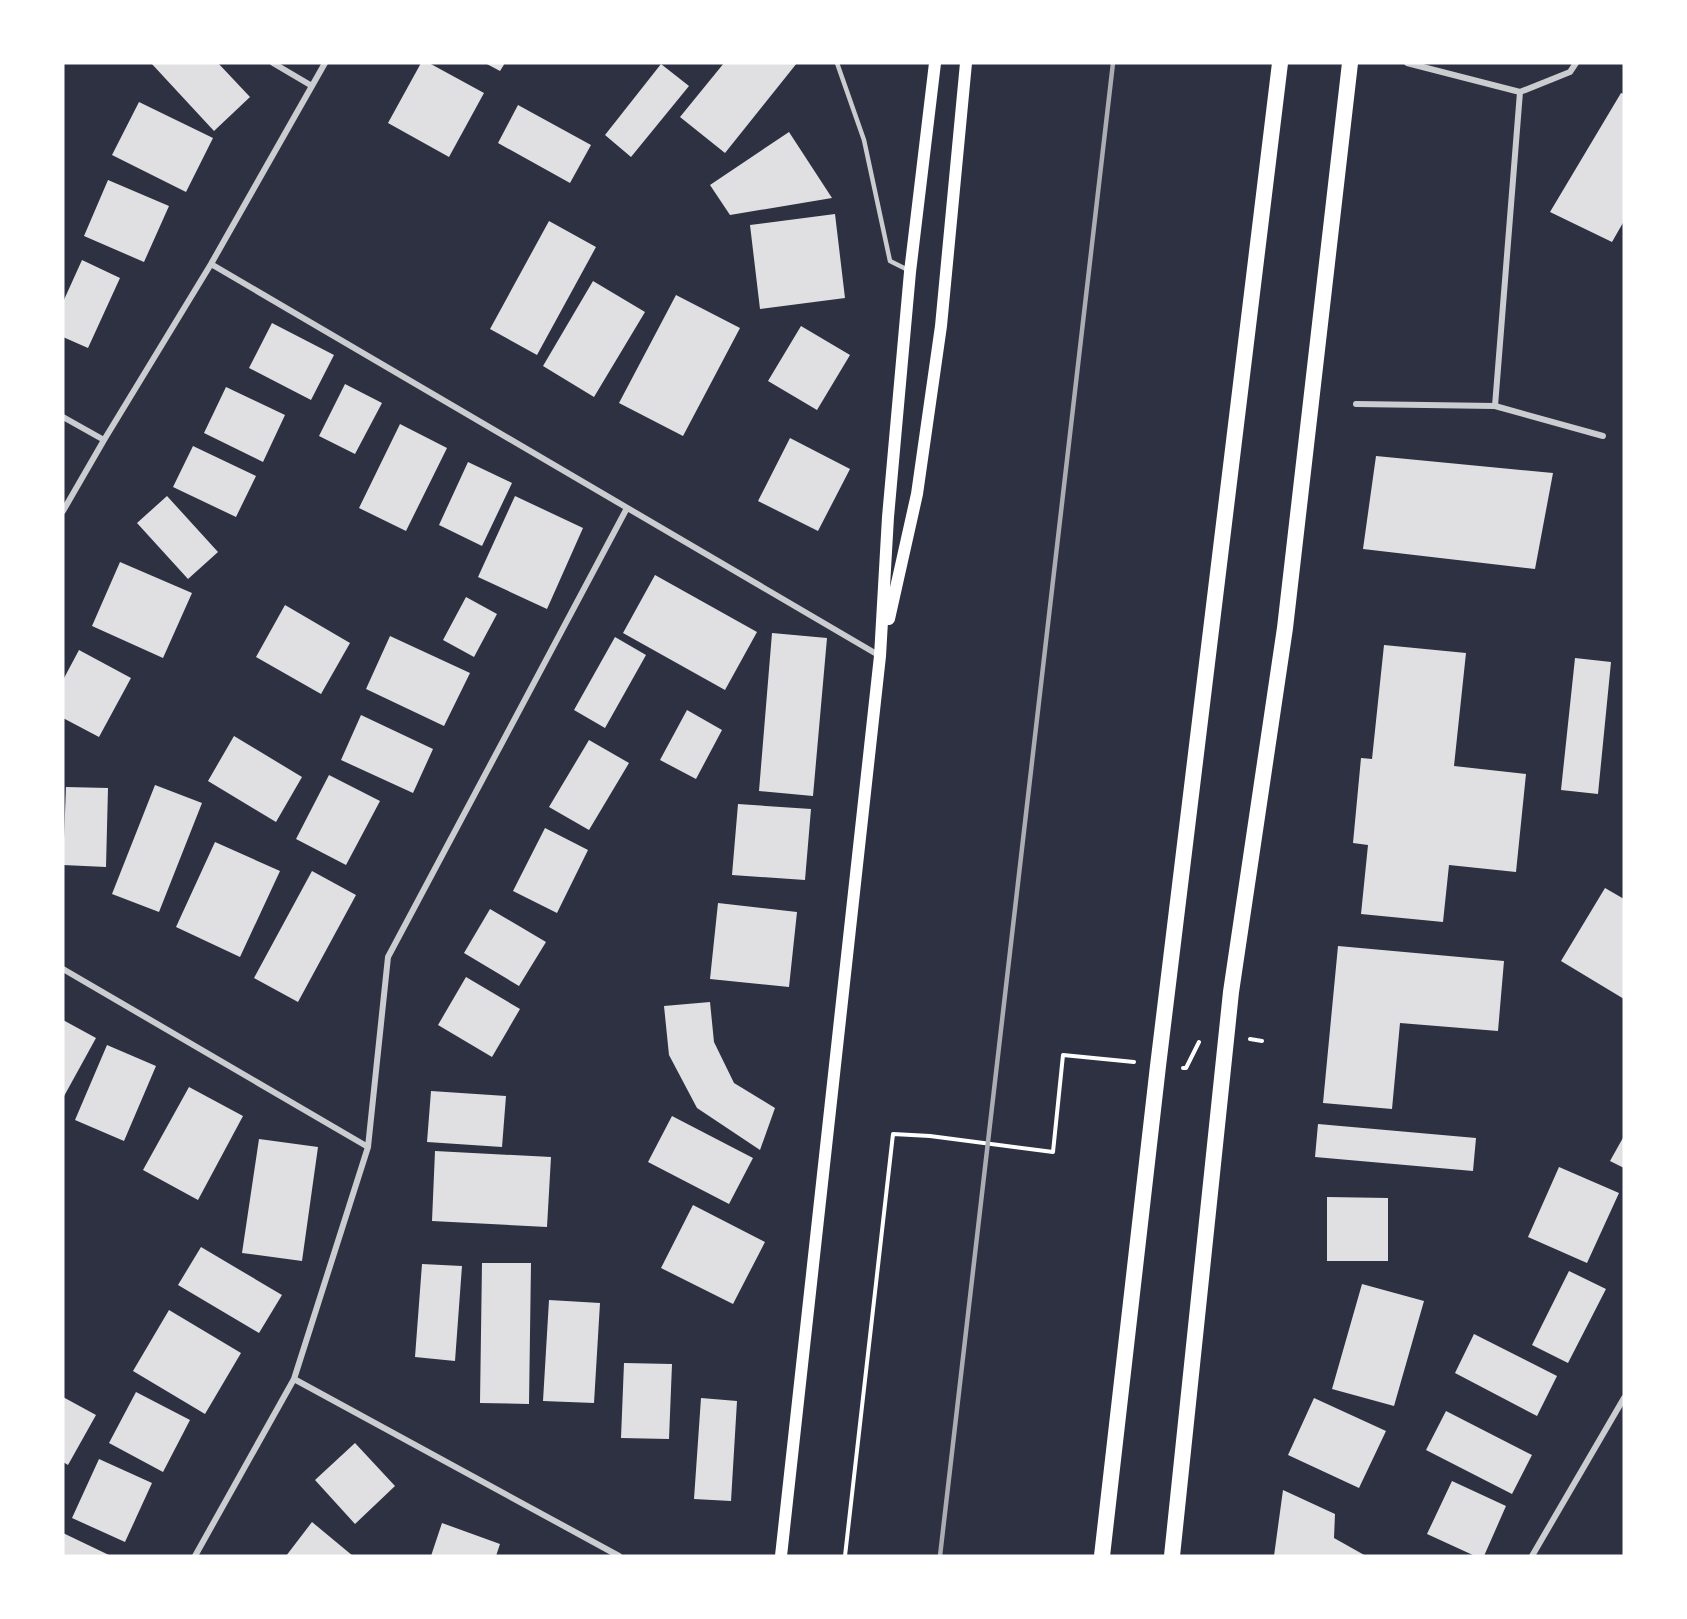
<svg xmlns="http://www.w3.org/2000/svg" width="1687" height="1619" font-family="'Roboto Serif',serif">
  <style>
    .building { fill: #e0e0e3 }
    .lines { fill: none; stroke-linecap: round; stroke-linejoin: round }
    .path { stroke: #fff; stroke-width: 4 }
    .service { stroke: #caccd0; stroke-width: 4.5 }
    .minor { stroke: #caccd0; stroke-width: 6 }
    .secondary { stroke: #fff; stroke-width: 12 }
    .trunk { stroke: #fff; stroke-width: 16 }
    .rail { stroke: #abadb3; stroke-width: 4.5 }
  </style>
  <rect width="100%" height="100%" fill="#2d3142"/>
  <path class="building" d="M151 63H218L250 97 214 131Z
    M421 63H429L484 93 449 157 388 123Z
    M485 63H505L500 71Z
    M724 63H797L725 153 680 117Z
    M661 64 689 86 631 157 605 135Z
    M1621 93 1624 94V221L1612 242 1550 212Z
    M139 102 213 138 186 192 112 155Z
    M518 105 591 145 570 183 498 143Z
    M789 132 832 198 730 215 710 185Z
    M108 180 169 206 144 262 84 236Z
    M835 214 845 298 760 309 750 225Z
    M549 221 596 247 537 355 490 329Z
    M82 260 120 278 88 348 63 337V302Z
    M593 281 645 312 594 397 543 366Z
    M676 295 740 328 683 436 619 403Z
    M272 323 334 355 311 400 249 368Z
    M801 326 850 355 817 410 768 381Z
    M345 384 382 403 355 454 319 436Z
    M226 387 285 415 263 462 204 433Z
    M400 424 447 448 406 531 359 508Z
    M790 438 850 469 818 531 758 501Z
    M193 446 256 476 236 517 173 487Z
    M1376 456 1553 473 1535 569 1363 549Z
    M468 462 512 483 482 546 439 525Z
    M167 496 218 552 188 579 137 523Z
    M515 496 583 528 547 609 478 577Z
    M120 562 192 593 163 658 92 626Z
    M655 575 757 632 725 690 623 633Z
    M466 597 497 614 474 657 443 640Z
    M285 605 350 643 321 694 256 657Z
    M772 633 827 638 813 796 759 791Z
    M390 636 470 673 444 726 366 689Z
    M615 637 646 655 605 728 574 710Z
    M1384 645 1466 653 1454 766 1526 774 1516 872 1449 865 1443 922 1361 914 1368 845 1353 843 1361 758 1372 759Z
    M79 650 131 678 99 737 63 718V680Z
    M1575 658 1611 662 1598 794 1561 790Z
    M687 710 722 730 696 779 660 760Z
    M361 715 433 749 413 793 341 760Z
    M234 736 302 777 276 822 208 781Z
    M589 740 629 763 589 830 549 807Z
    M329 775 380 801 346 865 296 839Z
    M155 785 202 803 159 912 112 894Z
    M66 787 108 788 106 867 63 865Z
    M738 804 811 809 805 880 732 875Z
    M545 828 588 850 557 913 513 891Z
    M215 842 280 871 240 957 176 927Z
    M312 871 356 895 298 1002 254 978Z
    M1605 888 1624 899V999L1561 961Z
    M718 903 797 912 789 987 710 979Z
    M490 909 546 942 519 986 464 953Z
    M1338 946 1504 961 1498 1031 1400 1023 1392 1109 1323 1103Z
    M466 977 520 1009 492 1057 438 1025Z
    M710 1002 714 1042 734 1083 775 1108 760 1150 697 1108 669 1055 664 1006Z
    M63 1020 96 1038 63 1098Z
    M107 1045 156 1066 124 1141 75 1120Z
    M189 1087 243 1116 198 1200 143 1170Z
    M431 1091 506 1096 502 1147 427 1142Z
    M672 1116 753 1158 729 1204 648 1162Z
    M1318 1124 1476 1138 1473 1171 1315 1157Z
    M1624 1136V1168L1610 1161Z
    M259 1139 318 1147 302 1261 242 1253Z
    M435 1151 551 1157 547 1227 432 1221Z
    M1559 1167 1619 1193 1587 1263 1528 1237Z
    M1327 1197 1388 1198V1261H1327Z
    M693 1205 765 1242 733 1304 661 1268Z
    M201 1247 282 1295 259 1333 178 1285Z
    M482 1263H531L529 1404 480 1403Z
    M422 1264 462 1266 455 1361 415 1357Z
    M1569 1271 1606 1289 1568 1363 1532 1345Z
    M1362 1284 1424 1301 1394 1406 1332 1389Z
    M549 1300 600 1303 594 1403 543 1401Z
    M169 1310 241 1353 205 1414 133 1371Z
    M1474 1334 1557 1376 1537 1416 1455 1373Z
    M624 1363 672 1364 669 1439 621 1438Z
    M136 1392 190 1420 163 1472 109 1443Z
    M63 1397 96 1415 68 1465 63 1462Z
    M701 1398 737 1401 731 1501 694 1499Z
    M1314 1398 1386 1431 1359 1488 1288 1455Z
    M1446 1411 1532 1455 1512 1494 1426 1450Z
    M355 1443 395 1486 355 1524 315 1480Z
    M99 1459 152 1483 125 1542 72 1518Z
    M1452 1481 1506 1506 1484 1556H1475L1427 1534Z
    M1283 1490 1335 1514 1334 1538 1366 1556H1274Z
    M312 1522 353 1556H286Z
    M442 1523 500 1544 496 1556H431Z
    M63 1533 111 1556H63Z"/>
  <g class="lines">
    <path class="path" d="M1250 1039 1262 1041
      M1183 1068H1186L1199 1042
      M845 1556 893 1134 930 1136 1053 1152 1063 1055 1134 1062"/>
    <path class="service" d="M837 63 864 140 890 261 908 270"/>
    <path class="minor" d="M273 63 312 86
      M1407 63 1520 92 1495 406 1603 436
      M1520 92 1570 72 1576 63
      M211 264 880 656
      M1356 404 1495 406
      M63 417 104 440
      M63 511 104 440 211 264 325 63
      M63 969 368 1147
      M294 1379 619 1556
      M195 1556 294 1379 368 1147 388 957 627 508
      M1532 1556 1624 1398"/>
    <path class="secondary" d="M889 619 917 494 941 326 966 63
      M781 1556 880 656 888 517 910 272 935 63"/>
    <path class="trunk" d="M1102 1556 1158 1066 1280 63
      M1172 1556 1231 992 1285 628 1350 63"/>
    <path class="rail" d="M940 1556 1113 63"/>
  </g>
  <rect width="1687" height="1619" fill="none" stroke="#ffffff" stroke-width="129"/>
</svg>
